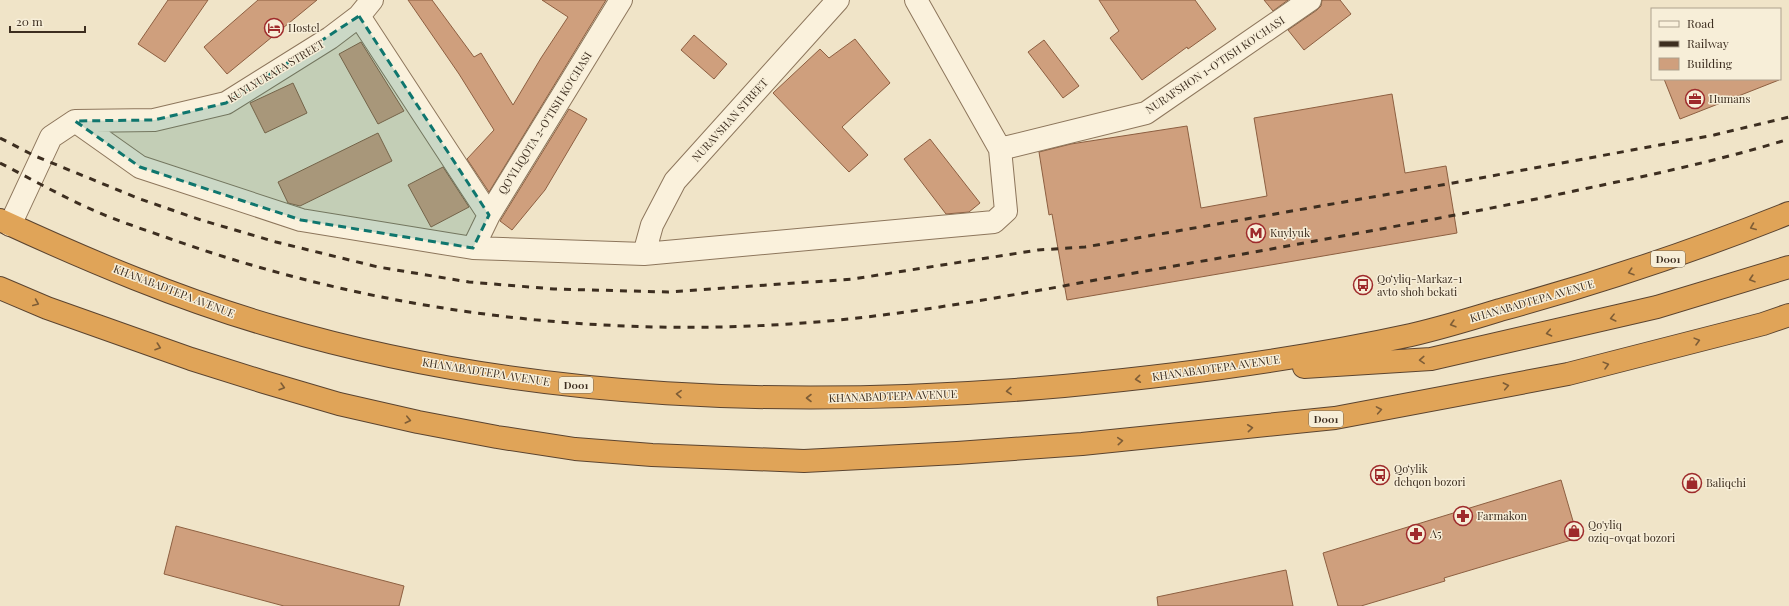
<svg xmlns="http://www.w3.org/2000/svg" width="1789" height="606" font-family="'Playfair Display',serif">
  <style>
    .building { fill: #cf9f7d; stroke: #8d5f41 }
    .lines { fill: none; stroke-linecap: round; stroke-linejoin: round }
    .street-casing { stroke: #8d765c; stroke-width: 24 }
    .highway-casing { stroke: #5b4430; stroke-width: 24 }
    .street { stroke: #faf1dc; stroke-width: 22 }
    .highway { stroke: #e0a458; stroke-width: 22 }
    .rail { stroke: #3d2e20; stroke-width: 3; stroke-dasharray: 7 7; stroke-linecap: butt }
    .oneway { stroke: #7e5d36 }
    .marked { fill: #0f766e; fill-opacity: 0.2; stroke: #0f766e; stroke-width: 3; stroke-dasharray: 8 5; stroke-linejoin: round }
    .labels { text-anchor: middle; stroke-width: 3; stroke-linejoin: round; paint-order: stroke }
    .shield { fill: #f7eed8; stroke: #756857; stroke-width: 1 }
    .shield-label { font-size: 10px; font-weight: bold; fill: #3d2e20 }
    .poi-label { font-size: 11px; fill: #3d2e20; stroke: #f7eed8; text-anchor: start }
    .street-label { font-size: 11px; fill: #3d2e20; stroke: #f7eed8 }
  </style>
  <rect width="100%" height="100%" fill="#f0e4c8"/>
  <path class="building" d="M168 0H208L165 62 138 44Z
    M258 0H317L227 74 204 47Z
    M408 0H432L474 57 481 53 513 105 541 58 568 17 542 0H606L489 192 467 159 494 130 459 74Z
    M1099 0H1195L1216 29 1188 49 1187 47 1142 80 1110 38 1119 31Z
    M1264 0H1288L1273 11Z
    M1322 0H1340L1351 14 1304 50 1288 30 1317 10 1321 6Z
    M694 35 727 64 714 79 681 50Z
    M855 39 890 83 842 127 868 155 849 172 773 93 820 49 829 58Z
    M1044 40 1079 86 1063 98 1028 52Z
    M361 42 404 111 378 124 339 54Z
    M1664 79H1778L1779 80 1680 119Z
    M293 83 307 113 265 133 250 103Z
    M1392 94 1405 173 1446 166 1457 233 1067 300 1052 214 1049 215 1039 152 1071 144 1187 126 1201 208 1267 196 1254 118Z
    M569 109 587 119 545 190 512 230 500 221Z
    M378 133 392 161 300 206 288 203 278 182Z
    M930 139 980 203 969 212 946 214 904 159Z
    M443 167 469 207 431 227 408 185Z
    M1561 480 1578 538 1444 578 1445 581 1361 606H1338L1323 553Z
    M176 526 404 586 399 606H284L164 574Z
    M1286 570 1293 606H1158L1157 597Z"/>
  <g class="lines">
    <defs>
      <path id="street" d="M359 16 489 215
        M75 121 140 167 301 220 473 248 644 254 994 222 1006 211 1000 149 916 0
        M1000 149 1146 113 1310 0
        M10 225 51 137 75 121 154 120 226 103 330 38 359 16 372 0
        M473 248 489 215 621 0
        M644 254 652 225 675 181 838 0"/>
      <path id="highway" d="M0 220C89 261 181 300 275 327 530 402 801 409 1064 386 1180 375 1297 360 1411 335 1441 328 1471 319 1500 310 1599 283 1694 251 1789 213
        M0 288 47 308 191 359 264 382 339 404 418 422 497 437 575 449 652 455 804 461 957 453 1082 444 1335 418 1568 374 1763 324 1789 315
        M1304 367 1431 359 1657 307 1789 267"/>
    </defs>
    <use href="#street" class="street-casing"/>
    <use href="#highway" class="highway-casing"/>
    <use href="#street" class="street"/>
    <use href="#highway" class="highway"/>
    <path class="rail" d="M0 138 35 156 140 199 201 220 276 242 378 267 469 282 554 289 668 292 853 279 1038 250 1085 247 1453 183 1714 135 1789 117
      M0 163C35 181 70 201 107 216 127 224 148 231 168 238 370 310 588 339 803 323 888 317 973 302 1058 287 1127 274 1197 262 1266 250 1369 231 1472 213 1574 191 1646 176 1718 161 1789 139"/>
  </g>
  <defs><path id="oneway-chevron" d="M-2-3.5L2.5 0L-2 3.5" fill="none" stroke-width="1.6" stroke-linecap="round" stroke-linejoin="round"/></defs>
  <g class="oneway">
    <use href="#oneway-chevron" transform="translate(1753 227) rotate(158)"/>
    <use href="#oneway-chevron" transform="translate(1631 272) rotate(162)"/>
    <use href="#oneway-chevron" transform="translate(1752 279) rotate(162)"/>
    <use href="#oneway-chevron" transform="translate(36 303) rotate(23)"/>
    <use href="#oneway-chevron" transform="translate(1613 318) rotate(166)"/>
    <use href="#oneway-chevron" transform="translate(1453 324) rotate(164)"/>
    <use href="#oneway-chevron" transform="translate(1549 333) rotate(168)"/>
    <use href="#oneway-chevron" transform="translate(1697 341) rotate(-15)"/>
    <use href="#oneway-chevron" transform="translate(158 347) rotate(19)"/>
    <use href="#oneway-chevron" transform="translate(1422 360) rotate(177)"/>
    <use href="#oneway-chevron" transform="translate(1606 365) rotate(-15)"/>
    <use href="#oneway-chevron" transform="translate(1138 379) rotate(174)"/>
    <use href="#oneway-chevron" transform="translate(1506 386) rotate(-11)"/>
    <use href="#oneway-chevron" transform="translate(282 387) rotate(16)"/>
    <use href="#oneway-chevron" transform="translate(1009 391) rotate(175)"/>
    <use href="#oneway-chevron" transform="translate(679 394) rotate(-177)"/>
    <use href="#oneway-chevron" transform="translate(809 398) rotate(180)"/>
    <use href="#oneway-chevron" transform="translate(1379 410) rotate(-10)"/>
    <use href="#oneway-chevron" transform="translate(408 420) rotate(13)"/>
    <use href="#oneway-chevron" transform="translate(1250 428) rotate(-6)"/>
    <use href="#oneway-chevron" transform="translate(1120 441) rotate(-5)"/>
  </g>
  <path class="marked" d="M359 16 489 215 473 248 301 220 140 167 75 121 154 120 226 103Z"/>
  <defs>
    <symbol id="hotel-ring" viewBox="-11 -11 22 22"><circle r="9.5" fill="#f7eed8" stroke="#9e2a2b" stroke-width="1.5"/><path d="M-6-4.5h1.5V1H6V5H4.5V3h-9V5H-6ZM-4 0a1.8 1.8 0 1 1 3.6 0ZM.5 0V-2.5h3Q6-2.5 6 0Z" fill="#9e2a2b"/></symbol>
    <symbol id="office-ring" viewBox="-11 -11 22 22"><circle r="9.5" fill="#f7eed8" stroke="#9e2a2b" stroke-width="1.5"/><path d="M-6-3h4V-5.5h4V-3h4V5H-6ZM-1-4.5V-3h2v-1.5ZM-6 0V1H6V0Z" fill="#9e2a2b"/></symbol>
    <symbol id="metro-ring" viewBox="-11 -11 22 22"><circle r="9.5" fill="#f7eed8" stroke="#9e2a2b" stroke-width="1.5"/><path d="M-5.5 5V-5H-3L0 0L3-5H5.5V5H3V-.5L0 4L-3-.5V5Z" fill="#9e2a2b"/></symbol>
    <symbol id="bus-ring" viewBox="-11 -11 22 22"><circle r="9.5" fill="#f7eed8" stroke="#9e2a2b" stroke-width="1.5"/><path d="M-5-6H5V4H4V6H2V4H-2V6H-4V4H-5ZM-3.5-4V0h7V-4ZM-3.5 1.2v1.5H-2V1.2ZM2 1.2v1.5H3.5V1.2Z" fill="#9e2a2b"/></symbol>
    <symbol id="shop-ring" viewBox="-11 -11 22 22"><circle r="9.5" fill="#f7eed8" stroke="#9e2a2b" stroke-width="1.5"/><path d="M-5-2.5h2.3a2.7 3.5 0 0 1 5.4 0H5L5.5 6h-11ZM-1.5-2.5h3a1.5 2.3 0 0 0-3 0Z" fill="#9e2a2b"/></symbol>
    <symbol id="pharmacy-ring" viewBox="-11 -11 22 22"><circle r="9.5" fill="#f7eed8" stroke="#9e2a2b" stroke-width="1.5"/><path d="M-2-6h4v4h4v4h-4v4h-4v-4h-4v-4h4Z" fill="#9e2a2b"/></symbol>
  </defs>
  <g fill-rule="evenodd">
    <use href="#hotel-ring" x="263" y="17" width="22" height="22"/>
    <use href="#office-ring" x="1684" y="88" width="22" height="22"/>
    <use href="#metro-ring" x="1245" y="222" width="22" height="22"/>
    <use href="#bus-ring" x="1352" y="274" width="22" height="22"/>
    <use href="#bus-ring" x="1369" y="464" width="22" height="22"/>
    <use href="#shop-ring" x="1681" y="472" width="22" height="22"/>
    <use href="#pharmacy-ring" x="1452" y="505" width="22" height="22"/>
    <use href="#shop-ring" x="1563" y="520" width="22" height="22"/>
    <use href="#pharmacy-ring" x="1405" y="523" width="22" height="22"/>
  </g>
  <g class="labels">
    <g class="shield">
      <rect x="1651" y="251" width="34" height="16" rx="3"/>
      <rect x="559" y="377" width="34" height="16" rx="3"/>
      <rect x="1309" y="411" width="34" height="16" rx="3"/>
    </g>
    <g class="shield-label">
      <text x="1668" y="263">D001</text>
      <text x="576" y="389">D001</text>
      <text x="1326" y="423">D001</text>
    </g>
    <g class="poi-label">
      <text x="288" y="32">Hostel</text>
      <text x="1709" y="103">Humans</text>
      <text x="1270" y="237">Kuylyuk</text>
      <text x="1377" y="283">Qoʻyliq-Markaz-1<tspan x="1377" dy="13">avto shoh bekati</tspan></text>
      <text x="1394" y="473">Qo‘ylik<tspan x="1394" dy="13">dehqon bozori</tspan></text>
      <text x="1706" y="487">Baliqchi</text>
      <text x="1477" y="520">Farmakon</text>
      <text x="1588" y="529">Qo'yliq<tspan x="1588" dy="13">oziq-ovqat bozori</tspan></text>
      <text x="1430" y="538">A5</text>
    </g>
    <g class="street-label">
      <text transform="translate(1215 65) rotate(-34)" y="4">NURAFSHON 1-O'TISH KO'CHASI</text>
      <text transform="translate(276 71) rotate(-31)" y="4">KUYLYUKATA STREET</text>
      <text transform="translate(730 120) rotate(-48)" y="4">NURAVSHAN STREET</text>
      <text transform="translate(545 123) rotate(-58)" y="4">QO'YLIQOTA 2-O'TISH KO'CHASI</text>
      <text transform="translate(174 291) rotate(21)" y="4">KHANABADTEPA AVENUE</text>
      <text transform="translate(1532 301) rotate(-16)" y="4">KHANABADTEPA AVENUE</text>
      <text transform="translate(1216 368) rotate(-8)" y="4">KHANABADTEPA AVENUE</text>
      <text transform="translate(486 372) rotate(9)" y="4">KHANABADTEPA AVENUE</text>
      <text transform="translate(893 396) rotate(-2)" y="4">KHANABADTEPA AVENUE</text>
    </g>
  </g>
  <rect x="1651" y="8" width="130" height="72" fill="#f7eed8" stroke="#ada18e"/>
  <rect x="1659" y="21" width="20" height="6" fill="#faf1dc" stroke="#ada18e"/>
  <text x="1687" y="28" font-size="12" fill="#3d2e20">Road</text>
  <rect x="1659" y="41" width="20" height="6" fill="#3d2e20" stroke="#ada18e"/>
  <text x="1687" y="48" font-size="12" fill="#3d2e20">Railway</text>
  <rect x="1659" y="58" width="20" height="12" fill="#cf9f7d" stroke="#ada18e"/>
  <text x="1687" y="68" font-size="12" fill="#3d2e20">Building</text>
  <path d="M10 26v6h75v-6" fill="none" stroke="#3d2e20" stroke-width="2"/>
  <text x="16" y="26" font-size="12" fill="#3d2e20" stroke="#f7eed8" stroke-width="3" paint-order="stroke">20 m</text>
</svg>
